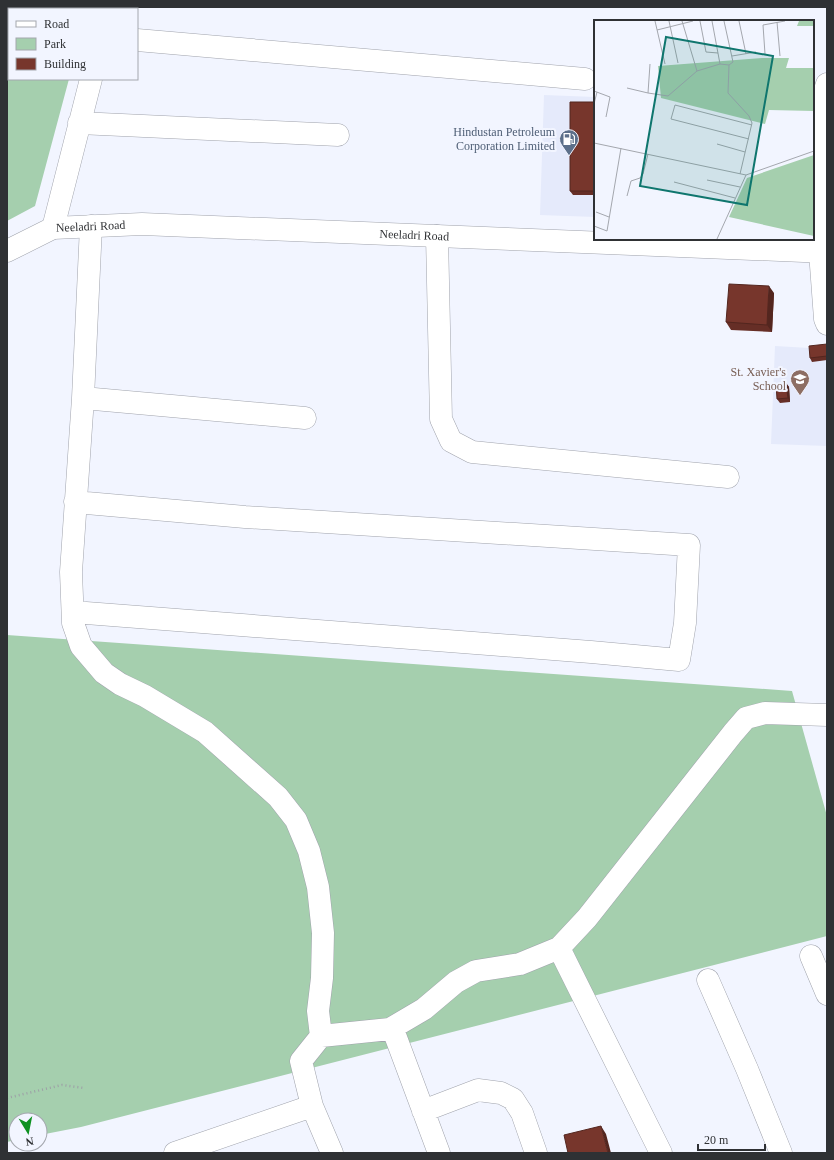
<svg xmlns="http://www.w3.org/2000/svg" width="834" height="1160" font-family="'Times New Roman',serif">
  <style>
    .built { fill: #e5eafb }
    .green { fill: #a5cfae }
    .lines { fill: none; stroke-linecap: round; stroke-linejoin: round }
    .minor-casing { stroke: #a0a3ac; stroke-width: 23 }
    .major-casing { stroke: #a0a3ac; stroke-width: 23 }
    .path { stroke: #9d9fa6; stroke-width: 2.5; stroke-dasharray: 1 3; stroke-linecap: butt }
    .minor { stroke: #fff; stroke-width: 22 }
    .major { stroke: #fff; stroke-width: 22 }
    .wall { fill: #662e26 }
    .shaded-wall { fill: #53261f }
    .building { fill: #77362c; stroke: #53261f }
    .labels { text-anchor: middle; stroke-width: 4; stroke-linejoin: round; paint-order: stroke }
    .service-label { font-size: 12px; fill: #4e5e75; stroke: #f2f5ff; text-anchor: end }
    .street-label { font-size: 12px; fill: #2f3134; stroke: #f2f5ff }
    .education-label { font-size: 12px; fill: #785e54; stroke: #f2f5ff; text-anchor: end }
    .inset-road { fill: none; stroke: #a4a7ae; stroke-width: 1 }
    .view { fill: #0f766e; fill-opacity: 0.15; stroke: #0f766e; stroke-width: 2 }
    .inset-edge { fill: none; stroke: #2f3134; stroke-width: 2 }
  </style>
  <rect width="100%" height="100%" fill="#f2f5ff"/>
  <path class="built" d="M544 95 595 97V217L540 215Z
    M775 346 827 349V446L771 444Z"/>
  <path class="green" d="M7 7H87V9H9V79H69L35 206 7 221Z
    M7 635 792 691 827 816V936L81 1127 40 1135V1120H16V1140L7 1142Z"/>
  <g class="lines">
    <defs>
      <path id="minor" d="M109 9V7
        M137 40 585 79
        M79 123 338 135
        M91 226 83 398 71 572 73 623 81 646 104 673 120 684 145 696 205 732 278 797 296 820 309 851 318 887 323 933 322 978 318 1011 321 1036
        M53 228 91 79
        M437 236 441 419 451 441 472 452 728 477
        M815 251 824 93 827 84
        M820 252 825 319 827 324
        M83 398 305 418
        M73 612 591 652 679 660 685 623 689 545 245 517 75 502
        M559 948 661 1153
        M811 956 827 994
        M708 980 747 1069 781 1153
        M423 1111 478 1090 501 1093 513 1099 522 1113 536 1153
        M175 1153 312 1106
        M332 1153 312 1106 301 1061 321 1036 390 1029
        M439 1153 395 1035 390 1029 424 1009 456 982 476 971 520 964 559 948 587 918 733 733 746 718 765 713 827 715"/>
      <g id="major">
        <path id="s1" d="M7 251 53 228 142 224 827 252"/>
      </g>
    </defs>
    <use href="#minor" class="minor-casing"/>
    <use href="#major" class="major-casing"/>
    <path class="path" d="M7 1098 62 1085 84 1088"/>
    <use href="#minor" class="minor"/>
    <use href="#major" class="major"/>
  </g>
  <path class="wall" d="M595 102V195H573L570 191Z
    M774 293 772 332 731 330 726 322Z
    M827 344V360L812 362 810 358Z
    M786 383 789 387 790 402 780 403 777 399Z"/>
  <path class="shaded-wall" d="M769 286 774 293 772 332 767 325Z
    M786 383 789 387 790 402 788 398Z
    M601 1126 606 1134 611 1153H608Z"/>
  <path class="building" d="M570 102H595V191H570Z
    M729 284 769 286 767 325 726 322Z
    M827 344V356L810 358 809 346Z
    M786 383 788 398 777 399 776 384Z
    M601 1126 608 1153H568L564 1135Z"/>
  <defs>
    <symbol id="fuel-pin" viewBox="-11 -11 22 30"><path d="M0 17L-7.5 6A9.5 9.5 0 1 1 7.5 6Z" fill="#5c6f8a" stroke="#f2f5ff"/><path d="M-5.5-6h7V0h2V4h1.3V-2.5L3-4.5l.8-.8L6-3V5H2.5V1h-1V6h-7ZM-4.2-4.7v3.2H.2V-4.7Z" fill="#fff"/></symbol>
    <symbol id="school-pin" viewBox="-11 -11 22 30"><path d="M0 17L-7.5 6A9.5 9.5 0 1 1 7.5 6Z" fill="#8d6e63" stroke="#f2f5ff"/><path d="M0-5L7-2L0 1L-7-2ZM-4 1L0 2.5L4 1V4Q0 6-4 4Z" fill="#fff"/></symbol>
  </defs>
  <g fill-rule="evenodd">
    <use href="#fuel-pin" x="558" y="128" width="22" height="30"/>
    <use href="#school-pin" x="789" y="368" width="22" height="30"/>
  </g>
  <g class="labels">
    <g class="service-label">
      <text x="555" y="136">Hindustan Petroleum<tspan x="555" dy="14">Corporation Limited</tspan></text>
    </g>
    <g class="street-label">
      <text dy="4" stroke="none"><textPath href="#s1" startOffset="89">Neeladri Road</textPath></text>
      <text dy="4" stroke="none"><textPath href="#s1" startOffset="413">Neeladri Road</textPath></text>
    </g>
    <g class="education-label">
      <text x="786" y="376">St. Xavier's<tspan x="786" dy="14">School</tspan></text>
    </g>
  </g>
  <g transform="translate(594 20)">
    <rect width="220" height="220" fill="#f2f5ff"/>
    <path d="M205 1H220V6H203ZM168 38H195L192 48H220V91L175 90 171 104 67 78 64 46ZM220 135V216L135 197 153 158Z" fill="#a5cfae"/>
    <path class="inset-road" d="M61 1 71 44M75 1 84 43M88 1 103 51M106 1 112 32 124 33M145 1 152 34M183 2 186 36M63 10 99 1M171 34 169 5 191 1M138 36 162 32M126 44 135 45 139 42 130 1M135 45 134 73 155 96 158 103 146 154M33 68 54 73 56 44M0 71 16 77 12 97M54 73 74 76 103 51 126 44 118 1M0 84 3 72M155 119 77 99 81 85 158 105M0 123 152 155 220 131M123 124 151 132M113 160 146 167M80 162 141 178M33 176 37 161 46 158 49 154 54 134M2 192 15 197M0 206 13 211 27 128M123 219 152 155"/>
    <path class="view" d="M72 17 179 36 153 185 46 166Z"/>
    <rect width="220" height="220" class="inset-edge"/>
  </g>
  <rect width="834" height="1160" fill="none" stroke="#2f3134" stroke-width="16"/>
  <rect x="8" y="8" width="130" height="72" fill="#f2f5ff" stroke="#a4a7ae"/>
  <rect x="16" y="21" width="20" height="6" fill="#ffffff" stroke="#a4a7ae"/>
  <text x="44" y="28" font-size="12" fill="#2f3134">Road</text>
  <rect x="16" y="38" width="20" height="12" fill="#a5cfae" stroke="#a4a7ae"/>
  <text x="44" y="48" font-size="12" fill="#2f3134">Park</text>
  <rect x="16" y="58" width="20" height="12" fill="#77362c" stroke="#a4a7ae"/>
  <text x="44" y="68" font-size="12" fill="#2f3134">Building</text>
  <g transform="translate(28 1132) rotate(170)"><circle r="19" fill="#f2f5ff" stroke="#a4a7ae"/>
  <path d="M0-3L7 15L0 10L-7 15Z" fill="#0e9121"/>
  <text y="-6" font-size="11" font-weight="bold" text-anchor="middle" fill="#2f3134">N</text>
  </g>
  <path d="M698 1144v6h67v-6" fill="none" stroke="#2f3134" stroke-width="2"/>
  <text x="704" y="1144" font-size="12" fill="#2f3134" stroke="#f2f5ff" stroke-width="3" paint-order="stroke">20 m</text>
</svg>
